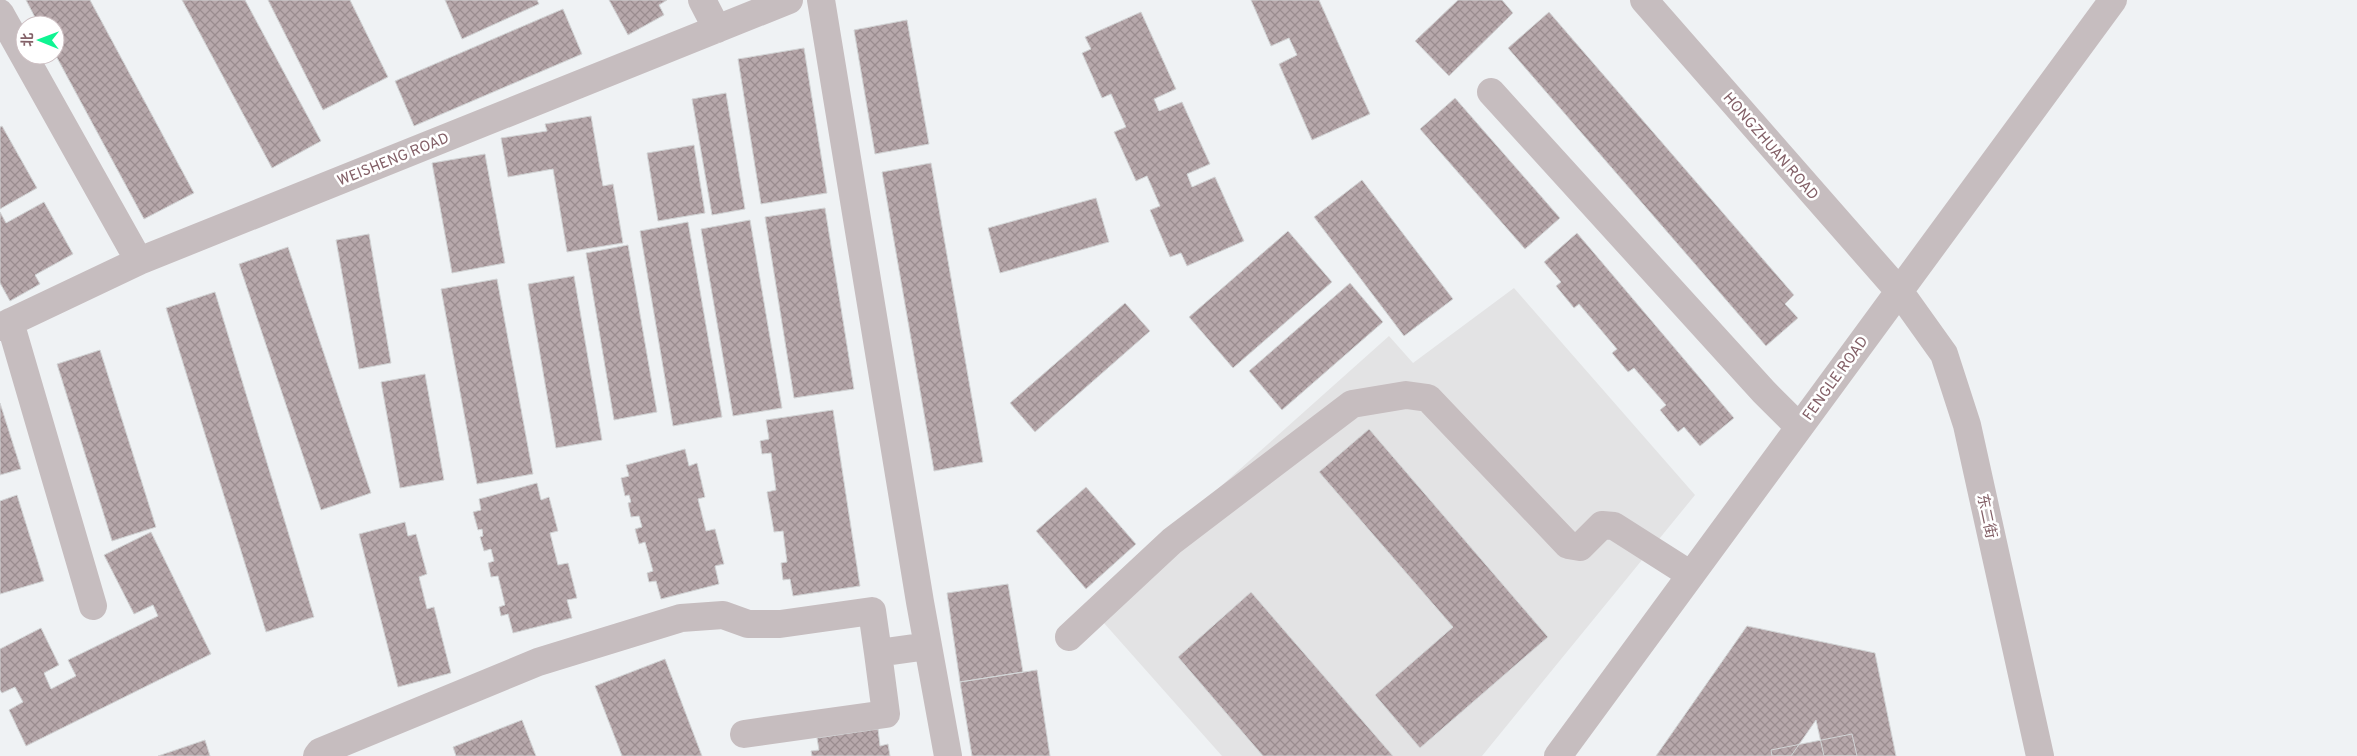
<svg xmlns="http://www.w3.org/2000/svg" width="2357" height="756" font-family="Overpass,'Noto Sans SC',sans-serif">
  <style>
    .built { fill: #e3e3e4 }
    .building { fill: url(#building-cross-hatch); stroke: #d2d4d5 }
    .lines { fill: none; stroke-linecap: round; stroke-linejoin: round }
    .minor { stroke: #c6bdbf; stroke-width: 28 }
    .labels { text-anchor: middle; stroke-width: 5; stroke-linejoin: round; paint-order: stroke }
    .street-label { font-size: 15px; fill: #836067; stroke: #fff }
  </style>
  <defs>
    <pattern id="building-cross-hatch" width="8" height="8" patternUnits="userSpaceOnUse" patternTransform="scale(1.25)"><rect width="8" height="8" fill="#b7a8ab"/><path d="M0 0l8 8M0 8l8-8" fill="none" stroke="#9a8c8f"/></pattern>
  </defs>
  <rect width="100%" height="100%" fill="#eff2f4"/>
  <path class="built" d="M1514 288 1695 495 1482 756H1222L1088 605 1389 336 1413 363Z"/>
  <path class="building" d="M26 0H90L194 193 144 219 55 54V25H39Z
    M182 0H245L321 141 272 168Z
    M268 0H350L388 77 323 110Z
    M445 0H537L539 4 462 39Z
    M609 0H667L659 5 664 15 628 35Z
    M1251 0H1319L1370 114 1312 140 1279 64 1297 55 1289 38 1271 46Z
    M1458 0H1502L1513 13 1449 76 1415 41Z
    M563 9 582 54 414 126 395 81Z
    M1141 12 1176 89 1154 99 1159 111 1182 102 1210 164 1187 174 1192 187 1215 177 1244 241 1187 266 1181 253 1170 257 1150 210 1160 206 1147 176 1136 181 1114 132 1126 127 1111 94 1102 98 1082 53 1091 49 1085 37Z
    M1549 12 1794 295 1785 304 1798 318 1766 346 1508 48Z
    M907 20 929 144 875 154 854 30Z
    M804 48 827 193 761 204 738 59Z
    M726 93 745 209 712 215 692 99Z
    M1455 98 1560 218 1525 249 1420 129Z
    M591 116 603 186 613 184 623 243 567 252 553 169 508 177 501 138 547 131 545 124Z
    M2 126 37 188 0 209V127Z
    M694 145 705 213 658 221 647 153Z
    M485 154 505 263 452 273 432 163Z
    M931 163 983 462 934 471 882 172Z
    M1362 180 1453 299 1404 336 1314 217Z
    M1096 198 1109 242 1000 273 988 228Z
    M44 202 73 254 35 275 40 284 10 301 0 283V212L6 223Z
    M825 208 854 389 794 398 765 217Z
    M750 220 782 408 733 416 701 229Z
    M688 222 722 417 673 426 640 231Z
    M1288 231 1332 282 1233 368 1189 317Z
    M1577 233 1734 418 1700 446 1684 427 1678 432 1660 410 1666 405 1634 368 1628 372 1612 353 1617 349 1579 304 1574 308 1556 286 1561 282 1544 262Z
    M369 234 391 363 359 369 336 240Z
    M628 245 657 412 614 420 586 253Z
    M288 247 371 493 321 510 239 264Z
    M574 276 602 440 556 448 528 284Z
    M497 279 533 474 477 484 441 289Z
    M1350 283 1383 322 1282 410 1249 371Z
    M215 292 314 617 266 632 166 308Z
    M1125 303 1150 331 1035 432 1010 403Z
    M100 350 156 527 112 541 57 364Z
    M425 374 444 480 400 488 381 382Z
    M0 403 21 469 0 475Z
    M833 410 860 586 793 596 790 579 783 580 781 563 787 562 783 531 774 532 767 492 776 490 771 453 762 454 760 441 769 439 766 420Z
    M1369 429 1548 637 1420 748 1375 695 1453 627 1319 472Z
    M685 449 689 466 697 463 705 497 698 499 706 531 715 529 724 564 715 566 719 584 661 599 656 581 649 582 647 573 653 571 645 542 639 544 635 529 642 527 639 516 631 517 628 503 631 502 629 495 625 496 621 478 629 476 626 465Z
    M537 483 541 500 549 497 558 531 550 533 558 565 568 563 577 598 567 600 572 618 513 633 508 614 501 616 499 607 505 605 498 576 491 577 488 563 494 561 491 549 484 551 480 537 483 536 482 529 478 530 473 512 481 510 479 499Z
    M1086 487 1136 544 1086 589 1036 531Z
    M17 495 44 581 0 594V501Z
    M405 522 408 536 416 534 427 574 419 577 427 609 434 607 451 673 398 687 359 534Z
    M151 532 211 654 26 746 9 710 23 702 15 687 2 693 0 690V649L41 628 59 665 44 673 51 689 76 676 68 660 158 616 153 605 134 614 104 555Z
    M1008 584 1023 672 960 682 947 593Z
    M1251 592 1393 756H1263L1178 657Z
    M1747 626 1875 653 1896 756H1824L1816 720 1791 756H1656Z
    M665 659 702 756H622L595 686Z
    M1037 670 1050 756H972L960 682Z
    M522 720 536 756H456L453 747Z
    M878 729 880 746 888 744 890 756H812L811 751 819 750 817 738Z
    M1852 734 1857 756H1772L1771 750Z
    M205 740 210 756H158Z"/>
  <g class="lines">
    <path class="minor" d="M702 0 717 29
      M821 0 920 602 948 756
      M1644 0 1899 291 1944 354 1967 425 2040 756
      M0 13 139 261
      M1491 92 1764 392 1799 427
      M10 322 93 606
      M0 327 139 261 789 0
      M1069 637 1172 541 1352 404 1406 395 1428 398 1568 545 1580 547 1602 525 1614 526 1691 575
      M744 734 886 714 878 653
      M317 756 320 752 538 662 681 618 723 615 748 624H780L872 611 878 653 928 646
      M1558 756 2113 0"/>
  </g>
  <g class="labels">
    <g class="street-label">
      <text transform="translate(1771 146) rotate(49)" y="5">HONGZHUAN ROAD</text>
      <text transform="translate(393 159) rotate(-22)" y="5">WEISHENG ROAD</text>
      <text transform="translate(1835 378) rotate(-54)" y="5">FENGLE ROAD</text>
      <text transform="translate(1987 516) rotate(78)" y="5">东二街</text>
    </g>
  </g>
  <g transform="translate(40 40) rotate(271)"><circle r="24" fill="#ffffff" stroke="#cdbfc2"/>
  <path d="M0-4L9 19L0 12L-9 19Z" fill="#0ff492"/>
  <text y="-8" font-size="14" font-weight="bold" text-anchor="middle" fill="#836067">北</text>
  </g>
</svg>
